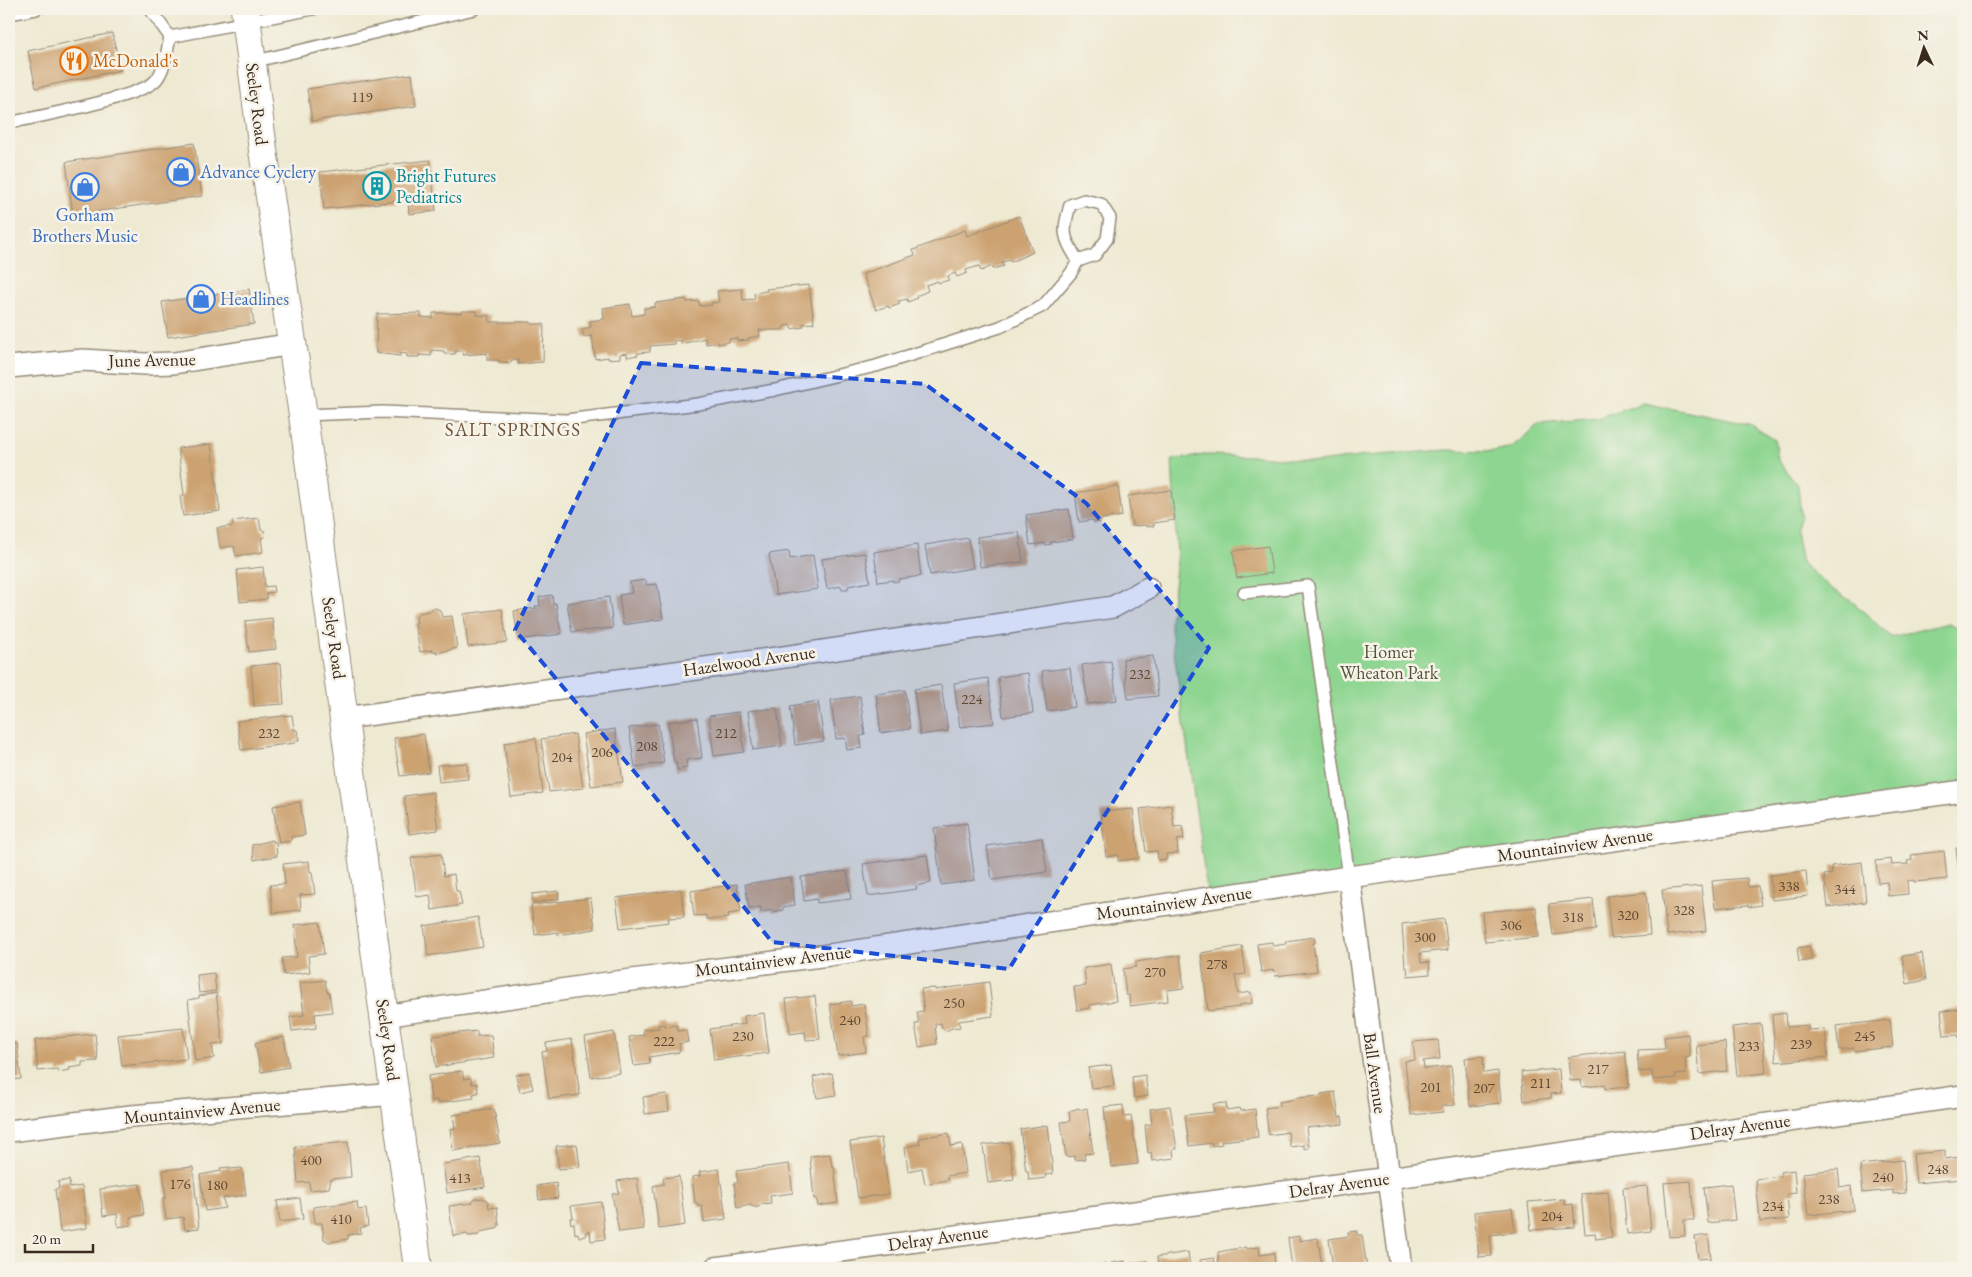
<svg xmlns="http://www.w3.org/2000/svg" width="1972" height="1277" font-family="'EB Garamond',serif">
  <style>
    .green { fill: #8dd590; stroke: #648057 }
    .building { fill: #cca271 }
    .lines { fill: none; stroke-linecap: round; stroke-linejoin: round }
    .lane-casing { stroke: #948a78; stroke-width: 14 }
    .street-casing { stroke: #948a78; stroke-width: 24 }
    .secondary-casing { stroke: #948a78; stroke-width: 30 }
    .lane { stroke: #fff; stroke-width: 11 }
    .street { stroke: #fff; stroke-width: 21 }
    .secondary { stroke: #fff; stroke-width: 28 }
    .marked { fill: #1d4ed8; fill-opacity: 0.2; stroke: #1d4ed8; stroke-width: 4; stroke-dasharray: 10 6; stroke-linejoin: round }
    .labels { text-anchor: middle; stroke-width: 5; stroke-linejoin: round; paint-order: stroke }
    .number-label { font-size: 15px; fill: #5f4833 }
    .food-label { font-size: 18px; fill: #c56008; stroke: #f7f3e8; text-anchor: start }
    .street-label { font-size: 18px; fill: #3b2a1e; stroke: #f7f3e8 }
    .shop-label { font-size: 18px; fill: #366cbe; stroke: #f7f3e8; text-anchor: start }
    .culture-label { font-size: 18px; fill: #0d838f; stroke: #f7f3e8; text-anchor: start }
    .park-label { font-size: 18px; fill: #50553a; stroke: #f7f3e8 }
    .neighbourhood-label { font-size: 19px; letter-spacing: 1px; fill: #6e543b; stroke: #f7f3e8 }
  </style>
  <rect width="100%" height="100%" fill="#f7f3e8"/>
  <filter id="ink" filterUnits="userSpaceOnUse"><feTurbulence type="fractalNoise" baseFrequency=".02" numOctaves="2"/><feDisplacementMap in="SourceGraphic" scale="10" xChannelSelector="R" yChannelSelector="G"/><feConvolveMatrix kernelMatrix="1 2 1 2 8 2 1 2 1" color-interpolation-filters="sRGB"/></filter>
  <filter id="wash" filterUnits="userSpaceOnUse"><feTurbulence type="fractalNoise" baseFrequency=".0096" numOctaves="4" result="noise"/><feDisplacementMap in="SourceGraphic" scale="20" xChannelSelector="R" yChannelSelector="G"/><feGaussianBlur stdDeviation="1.12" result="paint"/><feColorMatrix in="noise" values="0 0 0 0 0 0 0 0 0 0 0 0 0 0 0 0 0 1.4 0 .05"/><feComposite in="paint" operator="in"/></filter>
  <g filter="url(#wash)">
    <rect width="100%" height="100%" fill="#eee9d1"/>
    <path class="green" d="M1643 403 1749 424 1775 440 1778 460 1798 485 1801 515 1796 531 1802 563 1831 588 1854 603 1891 637 1948 623 1963 630V791L1208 898 1170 622 1177 559 1172 460 1204 455 1259 456 1318 462 1366 456 1447 450 1494 451 1512 447 1539 424 1598 419Z"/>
    <g id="blocks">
      <path class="building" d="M112 33 121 70 36 88 28 51Z
        M412 74 416 106 312 121 307 89Z
        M194 143 202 196 73 215 66 162Z
        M430 160 436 211 409 214 408 200 324 209 320 172Z
        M1019 216 1033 252 1011 262 1010 260 1002 262 1004 266 993 269 992 266 981 271 979 266 966 270 967 273 957 277 955 273 948 276 949 280 939 283 938 281 926 285 928 291 916 296 917 298 908 302 907 299 898 301 900 304 889 308 888 306 876 310 863 274 915 255 913 250 965 230 967 236Z
        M809 285 814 323 803 324V327L791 329V325L784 326 783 330H759L760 336 748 338 749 340 737 341V338L729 339V342L718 344V342L706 344 705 338 681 344V340L674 341V344L650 346V352L638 353V355L627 357V353L620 354V358L608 359V357L595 359 592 336 584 337 582 329 591 327 590 321 604 319 603 308 630 304 632 316 644 314V308L655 307V303L686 299 687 302 699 301 700 306 712 305 711 303 719 302 717 291 742 289 743 300 755 299 754 293 767 291 766 289Z
        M249 289 254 324 168 337 162 302Z
        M462 311H477V315L490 316 489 322H531V324H544L543 362 518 364V360H511V363L499 362V360H487V353L463 355V351H456L455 354H444V351L432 350 431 356 419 355V357H407V354L400 353V356L376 353 377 314 421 313V317L433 318V313H462Z
        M211 444 220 511 183 516 180 496 184 495 178 448Z
        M1118 486 1122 516 1101 519V522L1094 523 1093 520 1079 522 1075 493Z
        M1171 490 1175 520 1154 523V526L1146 527V525L1132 526 1128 496Z
        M1069 509 1073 539 1051 542V544L1045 545V543L1030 545 1026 515Z
        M259 518 261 530H264L265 537 261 538 263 552 236 556 234 546 220 548 217 528 233 526 232 521Z
        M1019 532 1023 562 980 567 977 537Z
        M968 538 973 568 930 575 925 545Z
        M917 545 921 576 899 579V581L893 582V580L878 582 874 552Z
        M1268 546 1272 573 1237 578 1233 551Z
        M789 551 790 559 813 555 818 589 776 595 769 554Z
        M865 553 870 582 848 586V589H842L841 586 827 589 822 559Z
        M263 567 265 587 273 586 274 592 266 593 267 599 240 602 237 570Z
        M646 580V585L657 584 663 619 623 625 619 595 632 593 630 582Z
        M552 595 553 604 556 603 561 634 518 640 514 611 536 608 535 606H540L539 597Z
        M609 597 613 628 572 632 567 603Z
        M436 608 440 610 442 617 452 616 457 648 437 653V651L432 652V650L420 652 415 623H417L416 616 419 613 429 611 431 609Z
        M502 609 507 642 468 647 464 614Z
        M272 618 276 649 249 652 245 621Z
        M1153 656 1158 696 1128 699 1123 659Z
        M1111 661 1117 700 1088 704 1082 665Z
        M281 663 284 704 254 706 251 666Z
        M1070 668 1075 707 1047 711 1042 671Z
        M1028 673 1033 713 1003 717 998 677Z
        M988 678 994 723 960 727 954 683Z
        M941 685 948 731 920 735 914 689Z
        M905 690 910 729 881 733 876 694Z
        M860 696 865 735 860 736 862 748 847 750 845 738 836 739 831 700Z
        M818 701 824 741 795 745 790 706Z
        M777 708 782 746 753 750 748 711Z
        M739 712 744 752 714 756 709 716Z
        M292 715 294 730H297L299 740H295V743L241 750 237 721Z
        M697 718 702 758 686 760 687 768 677 770 676 762H674L668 722Z
        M658 724 664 763 635 767 629 728Z
        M615 729 623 782 591 786 583 734Z
        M424 734 429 772 400 776 394 738Z
        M575 734 583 788 549 792 541 739Z
        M536 738 543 793 511 797 504 743Z
        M467 763 468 779 439 782 437 765Z
        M433 792 438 830 409 834 404 796Z
        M300 802 305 835 291 837V841L279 843 273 806Z
        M1171 805 1174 827 1182 826 1184 839 1177 840 1178 853 1166 854 1167 859 1158 860 1157 851 1146 852 1140 809Z
        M1133 809 1139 858 1118 861V855L1106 857 1101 812Z
        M967 823 975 880 941 885 934 828Z
        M1042 838 1047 872 992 880 987 846Z
        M273 840V842H276L277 856 254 860 252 845Z
        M1956 848H1963V901H1962Z
        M1944 851 1947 879 1914 882V880L1907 881 1908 894 1888 896 1887 882 1878 883 1876 861 1891 859 1892 865 1908 864 1907 861 1912 860 1911 855Z
        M441 854 444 876 454 874 456 891H459L462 905 432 910 430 895 417 897 411 858Z
        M927 855 931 883 916 886 917 889 868 896 863 864Z
        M309 861 310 872H312L315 894 300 895 301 910 273 913 270 885 285 884 283 864Z
        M1862 862 1866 902 1828 907 1824 875 1832 874 1831 866Z
        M847 871 851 899 817 903V899L804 901 801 877Z
        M1806 871 1808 896 1772 900 1770 875Z
        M791 877 795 905 783 907V910L773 912 772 910 761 912V907L749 909 745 884Z
        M1747 878 1748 887 1758 886 1761 905 1749 907 1748 905 1715 908 1712 881Z
        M737 884 741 912 728 914 729 918 719 919H707L706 915 694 916 691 891Z
        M1701 886 1706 931 1667 935 1662 890Z
        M681 889 684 917 668 918 669 922 620 928 616 898Z
        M558 891 559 899 533 903 532 894Z
        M1646 892 1650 935 1611 938 1607 896Z
        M591 898 595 929 558 935V932L535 935 531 905Z
        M1593 899 1596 930 1553 935 1549 904Z
        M1536 907 1539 937 1485 942 1482 912Z
        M478 917 483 947 428 956 424 926Z
        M1444 919 1448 950 1420 953 1421 963 1429 962 1430 974 1408 976 1407 967H1405L1402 924Z
        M320 922 324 954 308 956 310 972 284 975 282 958 297 957 294 925Z
        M1314 937 1315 943H1313L1317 971 1275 976 1274 970 1261 972 1257 944 1272 942 1273 946 1286 944V941Z
        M1242 946 1246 974 1235 975 1238 994 1251 992 1252 1003 1239 1005V1007L1208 1011 1201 953Z
        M1809 946 1812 960 1799 962 1797 948Z
        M1922 953 1926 980 1907 984 1902 956Z
        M1180 955 1184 988 1167 990 1168 1001 1130 1006 1129 995H1126L1123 969 1136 967V962Z
        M1111 964 1116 1001 1089 1005 1090 1008 1077 1010 1074 987 1086 986 1084 968Z
        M214 973 216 991 199 993 197 975Z
        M325 980 327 992H329L332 1012 315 1014 316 1028 292 1031 290 1017 304 1015 300 983Z
        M989 982 993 1016 959 1021 960 1027 952 1028 946 1031 942 1028 941 1023 935 1024 937 1044 919 1047 915 1024H919L917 1012 924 1011 921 989 935 988V990Z
        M216 993 223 1044 212 1045 214 1058 195 1061 188 1000 199 998V996Z
        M815 996 820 1039 806 1040 805 1032 790 1034 786 999Z
        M851 1001V1006L864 1004 869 1036 864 1037 866 1052 838 1056 830 1004Z
        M1963 1009V1040H1959L1958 1035 1944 1036 1941 1011Z
        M764 1013 769 1053 714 1060 710 1029 745 1024 744 1016Z
        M1786 1013 1787 1027 1808 1025V1030L1825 1029 1828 1057 1776 1062 1772 1015Z
        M1890 1020 1893 1047 1854 1051V1048L1839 1050 1836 1026Z
        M665 1024 666 1027 677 1025 678 1031 686 1030 688 1042 679 1044 680 1052 649 1057 650 1064 634 1066 629 1037 644 1035 643 1030 659 1028 658 1025Z
        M1761 1024 1766 1073 1737 1076 1732 1027Z
        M183 1028 187 1059 122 1066 118 1035Z
        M477 1031V1036L491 1035 494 1058 436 1067 432 1036Z
        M614 1032 620 1073 591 1077 585 1037Z
        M95 1034 98 1061 82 1062V1066L69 1068 70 1070 58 1072V1069L38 1071 35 1040Z
        M1688 1034 1690 1057 1685 1058 1686 1074 1675 1075 1676 1078 1653 1080 1652 1071 1639 1072 1637 1050 1665 1049 1664 1037Z
        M284 1037 289 1067 261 1072 255 1043Z
        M572 1039 580 1095 549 1099 542 1052 547 1051 546 1043Z
        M1438 1040 1440 1059 1423 1061 1424 1069 1451 1066 1455 1105 1442 1106 1443 1112 1411 1115 1405 1061 1415 1060 1413 1042Z
        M1725 1042 1727 1071 1699 1074 1696 1045Z
        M17 1043 21 1079 9 1080V1044Z
        M1625 1051 1629 1087 1605 1089 1604 1085 1582 1087 1581 1080 1570 1081 1568 1057Z
        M1483 1056 1484 1073 1498 1071 1501 1103 1470 1106 1465 1058Z
        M1111 1065 1114 1086 1091 1088 1088 1068Z
        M1559 1069 1561 1093 1551 1094V1098L1524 1101 1521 1072Z
        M462 1071 464 1079 471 1078 472 1084 477 1083 478 1093 473 1094 474 1098 437 1103V1100L431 1101 428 1076Z
        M529 1072 533 1089 520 1092 516 1075Z
        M832 1073 836 1095 817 1098 813 1077Z
        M1145 1075 1148 1096 1134 1098 1132 1077Z
        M1335 1092 1339 1117 1342 1116 1343 1124 1306 1128 1309 1148 1304 1149V1145L1290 1147 1288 1132 1269 1135 1265 1108 1280 1106 1279 1102 1296 1099V1098L1322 1096 1321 1094Z
        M667 1094 669 1111 645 1114 643 1097Z
        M1226 1103 1227 1110 1240 1108 1241 1111 1255 1109 1258 1137 1221 1141 1222 1144 1212 1146V1143L1189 1146 1185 1115 1214 1112 1213 1104Z
        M1123 1105 1124 1117 1131 1116 1138 1164 1111 1167 1104 1107Z
        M1170 1106 1177 1149H1173L1174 1158 1152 1161 1151 1152 1148 1153 1145 1125 1152 1124 1150 1109Z
        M1079 1108V1110L1087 1108 1093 1153 1084 1154 1085 1159 1075 1160V1156L1066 1157 1061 1122 1070 1121 1069 1111Z
        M494 1109 500 1143 453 1151 450 1129 455 1128 453 1115Z
        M1048 1125 1053 1174 1045 1175 1046 1178 1029 1180 1028 1171H1026L1020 1129Z
        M949 1133 951 1146 962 1144 966 1173 947 1176 948 1180 925 1184 922 1168 908 1171 905 1147 920 1144 919 1138Z
        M881 1138 889 1194 858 1198 850 1142Z
        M348 1142 351 1177 331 1179 329 1188 310 1190 309 1182 298 1183 295 1147Z
        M1009 1142 1014 1180 988 1183 983 1145Z
        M577 1144 580 1167 559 1169 556 1146Z
        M1945 1151V1159L1959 1157 1962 1179 1916 1183 1913 1154Z
        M830 1154 832 1166H834L838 1203 818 1206 816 1198 814 1199 810 1156Z
        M480 1158 485 1187 447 1193 443 1164Z
        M1903 1160 1906 1193 1893 1194V1190L1863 1193 1860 1165Z
        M789 1164 793 1193 770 1196 771 1203 761 1204 759 1207H754L750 1205 737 1208 734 1183H738L736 1171Z
        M193 1167 199 1228 185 1230 183 1217 166 1219 163 1198H166L163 1170Z
        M230 1167V1169L242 1168 246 1195 223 1198 225 1208 205 1211 200 1175 221 1171 220 1168Z
        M719 1169 726 1219 704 1222 702 1206 698 1207V1203H695L692 1177 700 1176 699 1172Z
        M1838 1169 1840 1188 1851 1186 1854 1210 1808 1215 1803 1173Z
        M1794 1170 1796 1193 1787 1194 1789 1219 1760 1222 1756 1179 1781 1176 1780 1172Z
        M679 1176 685 1225 659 1229 653 1186 664 1184 663 1178Z
        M637 1178 644 1229 619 1232 612 1194 619 1193 617 1181Z
        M69 1180 70 1188 82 1186 87 1228 60 1232 55 1189H59L58 1182Z
        M1691 1181 1694 1220H1684L1685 1236 1669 1237 1664 1183Z
        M556 1183 558 1198 539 1200 537 1186Z
        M140 1184 144 1215 130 1217 131 1225 118 1227 117 1214 103 1216 100 1189Z
        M1731 1184 1735 1220 1708 1223 1704 1187Z
        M1647 1186 1651 1231 1627 1234 1623 1188Z
        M1608 1192 1612 1237 1596 1239 1595 1233 1585 1234 1581 1194Z
        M300 1198 303 1219 280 1222 277 1201Z
        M483 1198 488 1201 489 1208 497 1207 499 1226 496 1229 479 1232V1235L468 1236 467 1234 453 1236 449 1206 472 1203 475 1199Z
        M1564 1199 1565 1205 1573 1204 1575 1227 1531 1230 1528 1202Z
        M357 1202 358 1210 366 1209 368 1226 360 1228 361 1233 348 1235V1239L329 1242 324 1239 322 1223H315L313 1207Z
        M601 1202 605 1239 591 1241 590 1231 586 1232V1236L579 1237 578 1233 575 1234 574 1223 571 1224 570 1218H573L571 1206Z
        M1512 1208 1515 1232 1490 1235 1492 1256 1479 1257 1474 1212Z
        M1357 1231V1235H1362L1367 1268H1333L1329 1239 1349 1236 1348 1232Z
        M1708 1235 1711 1258 1698 1259 1695 1237Z
        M1299 1236V1241L1318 1238 1322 1268H1292L1288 1238Z
        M1246 1247V1249L1259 1247 1260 1255 1274 1253 1275 1268H1219L1218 1252Z
        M1188 1252 1190 1268H1159L1157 1257Z
        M1214 1258 1216 1268H1201L1200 1260Z
        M1125 1261V1264L1147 1261 1148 1268H1084V1267L1105 1264V1267L1111 1266V1263Z
        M1670 1263 1671 1268H1655V1265Z
        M1469 1264 1470 1268H1442V1267Z"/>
    </g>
  </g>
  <g filter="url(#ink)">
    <use href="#blocks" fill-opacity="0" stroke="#948a78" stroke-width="1"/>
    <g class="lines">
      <defs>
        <path id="lane" d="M9 14 36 9
          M170 37 313 9
          M252 62 474 9
          M9 123C35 117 143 97 156 80 165 69 167 51 170 37L150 9
          M303 415 383 412 566 420 698 404 775 390 876 366 1000 327 1043 306 1071 273 1078 261C1063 236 1062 234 1070 205L1084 200 1101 204 1110 218 1107 239 1095 255 1078 261
          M1244 593 1308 586 1349 877"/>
        <path id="street" d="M9 367 83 360 145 364 174 363 293 344
          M345 718 784 657 1113 607 1148 588
          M1349 877 1401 1268
          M384 1016 600 984 829 955 1349 877 1963 791
          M9 1131 131 1116 395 1094
          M715 1268 1389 1178 1963 1096"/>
        <path id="secondary" d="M245 9 263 150 303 415 418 1268"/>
      </defs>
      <use href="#lane" class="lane-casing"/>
      <use href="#street" class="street-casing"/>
      <use href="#secondary" class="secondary-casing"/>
      <use href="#lane" class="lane"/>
      <use href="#street" class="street"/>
      <use href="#secondary" class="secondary"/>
    </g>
  </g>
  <path class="marked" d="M641 363 925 384 1086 503 1209 648 1009 969 772 942 643 782 515 630Z"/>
  <defs>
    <symbol id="restaurant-ring" viewBox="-11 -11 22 22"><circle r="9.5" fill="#f7f3e8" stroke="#e8710a" stroke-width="1.5"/><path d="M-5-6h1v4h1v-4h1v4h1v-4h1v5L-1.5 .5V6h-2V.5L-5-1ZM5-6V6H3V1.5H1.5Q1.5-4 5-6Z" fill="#e8710a"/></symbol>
    <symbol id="shop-ring" viewBox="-11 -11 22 22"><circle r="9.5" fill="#f7f3e8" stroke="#3f7fe0" stroke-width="1.5"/><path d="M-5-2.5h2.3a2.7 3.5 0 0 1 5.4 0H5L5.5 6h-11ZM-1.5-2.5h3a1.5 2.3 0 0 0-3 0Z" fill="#3f7fe0"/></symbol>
    <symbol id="building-ring" viewBox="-11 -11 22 22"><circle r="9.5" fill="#f7f3e8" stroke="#0f9aa8" stroke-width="1.5"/><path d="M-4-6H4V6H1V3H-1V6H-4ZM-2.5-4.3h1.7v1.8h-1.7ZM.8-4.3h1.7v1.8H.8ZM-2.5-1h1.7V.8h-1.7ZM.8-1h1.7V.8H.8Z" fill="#0f9aa8"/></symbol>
  </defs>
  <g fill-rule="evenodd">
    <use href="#restaurant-ring" x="58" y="45" width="32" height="32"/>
    <use href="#shop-ring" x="165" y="156" width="32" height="32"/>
    <use href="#building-ring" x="361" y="170" width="32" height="32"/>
    <use href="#shop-ring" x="69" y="171" width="32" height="32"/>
    <use href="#shop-ring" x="185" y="283" width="32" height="32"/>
  </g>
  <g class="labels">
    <g class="number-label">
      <text x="362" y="102">119</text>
      <text x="1140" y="679">232</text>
      <text x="972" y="704">224</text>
      <text x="269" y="738">232</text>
      <text x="726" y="738">212</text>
      <text x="647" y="751">208</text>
      <text x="602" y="757">206</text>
      <text x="562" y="762">204</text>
      <text x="1789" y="891">338</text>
      <text x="1845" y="894">344</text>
      <text x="1684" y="915">328</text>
      <text x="1628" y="920">320</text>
      <text x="1573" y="922">318</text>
      <text x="1511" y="930">306</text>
      <text x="1425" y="942">300</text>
      <text x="1217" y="969">278</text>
      <text x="1155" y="977">270</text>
      <text x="954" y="1008">250</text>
      <text x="850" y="1025">240</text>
      <text x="743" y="1041">230</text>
      <text x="1865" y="1041">245</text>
      <text x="664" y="1046">222</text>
      <text x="1801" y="1049">239</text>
      <text x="1749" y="1051">233</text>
      <text x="1598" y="1074">217</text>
      <text x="1541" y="1088">211</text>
      <text x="1431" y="1092">201</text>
      <text x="1484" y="1093">207</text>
      <text x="311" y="1165">400</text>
      <text x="1938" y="1174">248</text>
      <text x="1883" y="1182">240</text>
      <text x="460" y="1183">413</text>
      <text x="180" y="1189">176</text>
      <text x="217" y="1190">180</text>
      <text x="1829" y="1204">238</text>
      <text x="1773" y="1211">234</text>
      <text x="1552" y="1221">204</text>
      <text x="341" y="1224">410</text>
    </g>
    <g class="food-label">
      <text x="93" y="67">McDonald's</text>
    </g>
    <g class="street-label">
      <text transform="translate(257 104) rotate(83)" y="6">Seeley Road</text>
      <text transform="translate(152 360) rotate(-1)" y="6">June Avenue</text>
      <text transform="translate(334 638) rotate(82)" y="6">Seeley Road</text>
      <text transform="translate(749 661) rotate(-8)" y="6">Hazelwood Avenue</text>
      <text transform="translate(1575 845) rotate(-8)" y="6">Mountainview Avenue</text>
      <text transform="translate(1174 903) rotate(-8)" y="6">Mountainview Avenue</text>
      <text transform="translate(773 961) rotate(-7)" y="6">Mountainview Avenue</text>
      <text transform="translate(388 1040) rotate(82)" y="6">Seeley Road</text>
      <text transform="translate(1375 1073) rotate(82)" y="6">Ball Avenue</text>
      <text transform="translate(202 1111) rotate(-5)" y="6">Mountainview Avenue</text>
      <text transform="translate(1740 1127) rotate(-8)" y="6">Delray Avenue</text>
      <text transform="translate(1339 1185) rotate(-8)" y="6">Delray Avenue</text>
      <text transform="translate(938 1238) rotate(-8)" y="6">Delray Avenue</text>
    </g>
    <g class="shop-label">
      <text x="200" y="178">Advance Cyclery</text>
      <text x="85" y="221" text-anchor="middle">Gorham<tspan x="85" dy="21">Brothers Music</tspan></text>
      <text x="220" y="305">Headlines</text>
    </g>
    <g class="culture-label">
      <text x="396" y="182">Bright Futures<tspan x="396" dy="21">Pediatrics</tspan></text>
    </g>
    <g class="park-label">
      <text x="1389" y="658">Homer<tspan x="1389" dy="21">Wheaton Park</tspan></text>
    </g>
    <g class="neighbourhood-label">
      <text x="513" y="436">SALT SPRINGS</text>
    </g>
  </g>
  <rect width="1972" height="1277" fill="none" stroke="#f7f3e8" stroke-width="30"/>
  <g transform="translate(1924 48) rotate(356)" stroke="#f7f3e8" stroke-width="4" paint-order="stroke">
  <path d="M0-4L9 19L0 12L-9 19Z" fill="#3b2a1e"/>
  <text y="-8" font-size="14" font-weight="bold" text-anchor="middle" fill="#3b2a1e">N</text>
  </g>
  <path d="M25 1244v8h68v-8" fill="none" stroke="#3b2a1e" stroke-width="2.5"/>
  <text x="32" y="1244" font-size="15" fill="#3b2a1e" stroke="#f7f3e8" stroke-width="4" paint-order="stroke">20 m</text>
</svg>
